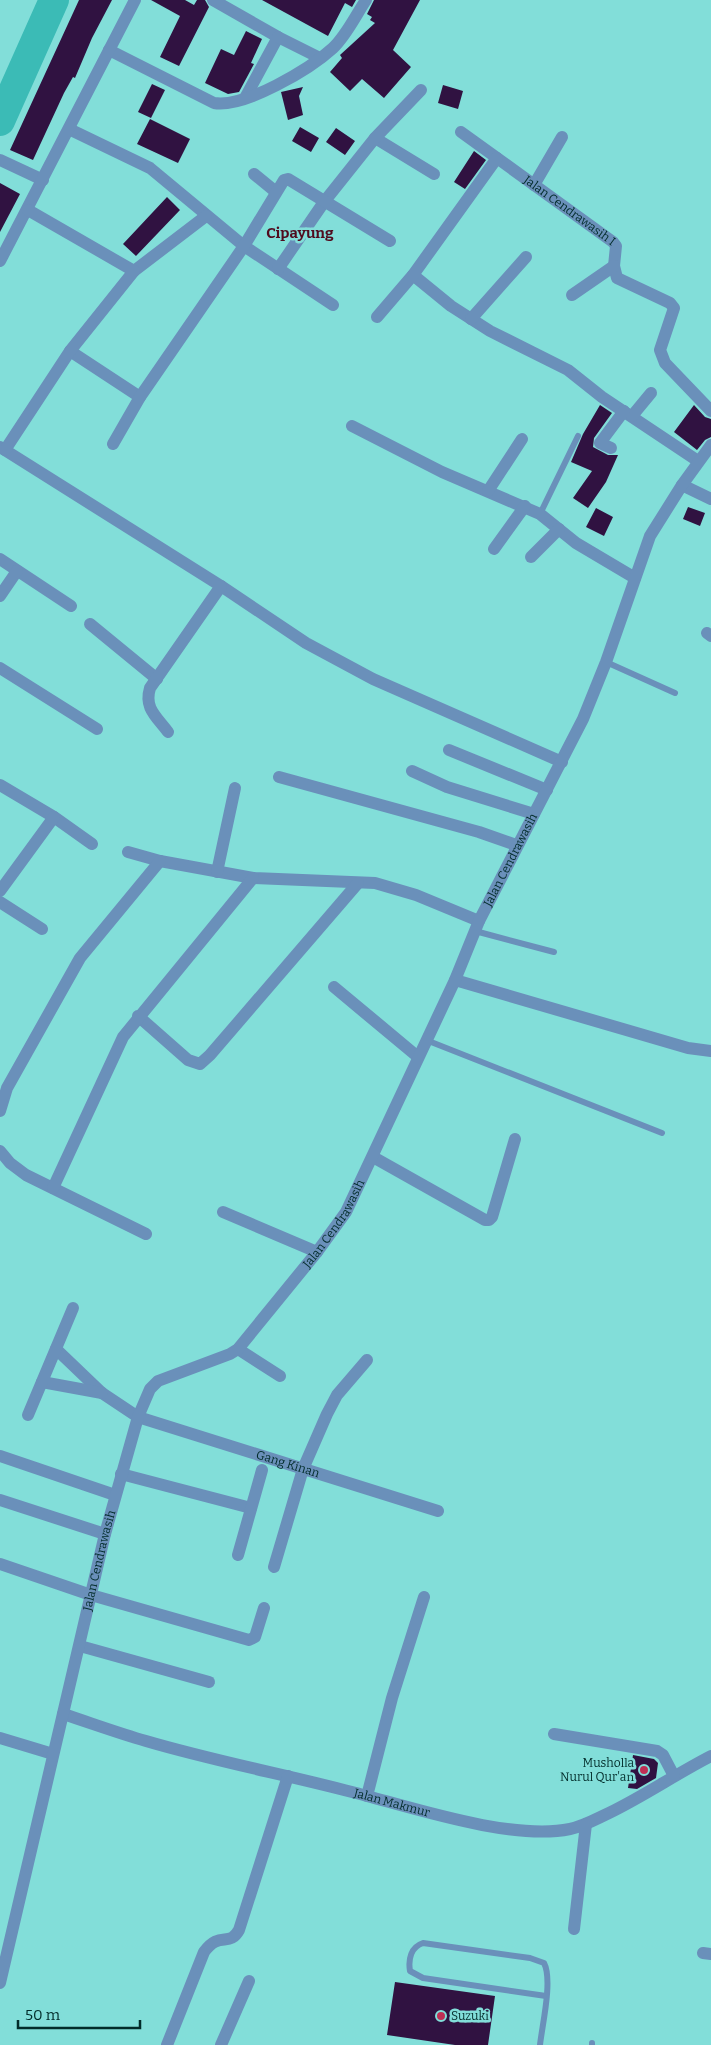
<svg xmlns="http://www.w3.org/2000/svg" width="711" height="2045" font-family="Bitter,serif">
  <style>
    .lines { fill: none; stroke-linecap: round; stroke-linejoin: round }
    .river { stroke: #3bbbb6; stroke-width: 30 }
    .building { fill: #301241 }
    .lane { stroke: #6a90ba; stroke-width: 6 }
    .street { stroke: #6a90ba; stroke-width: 12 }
    .poi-dot { fill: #bf2f54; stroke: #82ded9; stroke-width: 2 }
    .labels { text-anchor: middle; stroke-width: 5; stroke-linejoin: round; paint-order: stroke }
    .street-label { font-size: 12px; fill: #022c2a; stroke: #82ded9 }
    .poi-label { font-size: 12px; fill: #022c2a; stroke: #82ded9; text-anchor: end }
    .quarter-label { font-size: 15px; font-weight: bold; fill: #500b1e; stroke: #82ded9 }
  </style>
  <rect width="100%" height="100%" fill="#82ded9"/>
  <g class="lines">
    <path class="river" d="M0 121 54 0"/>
  </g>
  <path class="building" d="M79 0H112L92 38 75 78 73 77 64 93 33 160 10 150Z
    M151 0H185L194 5 197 0H205L209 7 179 66 160 57 180 16Z
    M262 0H356L352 7 345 3 328 36Z
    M374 0H420L393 50 411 67 384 98 362 79 350 91 330 72 342 58 340 55 375 23 370 20 372 17 367 14Z
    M246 31 262 39 251 63 254 64 239 92 228 94 205 83 221 49 234 55Z
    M152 84 165 90 151 118 138 112Z
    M443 85 463 91 458 109 438 103Z
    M303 87 299 96 303 115 288 120 281 92Z
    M150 119 190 139 178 163 137 144Z
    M300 127 319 138 311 152 292 141Z
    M336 128 355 141 345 155 326 142Z
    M474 151 486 160 465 189 454 182Z
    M0 183 20 194 0 232Z
    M167 197 180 210 136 256 123 244Z
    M600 405 612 413 594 438 593 447 608 455H618L606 482 588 508 573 498 592 471 571 462 583 434Z
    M694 405 705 417 711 419V437L705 440 697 450 674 432Z
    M688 507 705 513 700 526 683 519Z
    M596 508 613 517 604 536 586 527Z
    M633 1755 654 1759 658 1763 656 1778 637 1789 628 1788Z
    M395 1982 495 1996 488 2045H455L387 2035Z"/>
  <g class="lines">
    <path class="lane" d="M540 514 578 436
      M606 662 675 693
      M475 931 554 952
      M426 1040 662 1133
      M540 2045C542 2026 553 1980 544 1963L530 1958 423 1943C411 1947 408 1959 410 1971L423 1978 546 1996
      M592 2045V2043"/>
    <g class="street">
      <path d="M213 0 278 37 245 98"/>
      <path d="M278 37 320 58"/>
      <path d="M109 50 214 103C245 108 310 69 333 48 346 36 356 15 366 0"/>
      <path d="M69 129 150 168 244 246 333 305"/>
      <path id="s1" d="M461 132 613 242 616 246 614 266 617 278 670 303 674 308 660 350 665 363 711 411"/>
      <path d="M375 138 434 174"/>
      <path d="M0 160 43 180"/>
      <path d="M254 174 276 192"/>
      <path d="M534 185 562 137"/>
      <path d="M0 261 135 0"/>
      <path d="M278 269 324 202 375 138 421 90"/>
      <path d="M134 271 206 216"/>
      <path d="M413 275 451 306 490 331 568 370 602 397 698 461"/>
      <path d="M572 295 614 266"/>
      <path d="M377 317 413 275 497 158"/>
      <path d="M471 319 526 257"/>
      <path d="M70 351 140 397"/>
      <path d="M632 416 651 393"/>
      <path d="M352 426 442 472 540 514 576 543 635 578"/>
      <path d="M113 444 140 397 244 246 284 180 288 179 390 241"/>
      <path d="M0 447 221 586 306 643 373 679 562 762"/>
      <path d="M611 448 600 443 624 411"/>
      <path d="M5 450 70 351 134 271 28 210"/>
      <path d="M682 485 711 499"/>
      <path d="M488 491 522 439"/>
      <path d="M494 549 525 506"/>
      <path d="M531 557 559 529"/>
      <path d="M0 559 71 606"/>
      <path d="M0 596 17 571"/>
      <path d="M90 624 157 679"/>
      <path d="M707 633 711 636"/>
      <path d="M0 668 97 729"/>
      <path d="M168 732C156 716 144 708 150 688L221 586"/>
      <path d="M449 750 547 790"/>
      <path d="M412 771 447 787 534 814"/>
      <path d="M279 777 479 832 516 845"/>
      <path d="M0 785 54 817 92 844"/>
      <path d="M128 852 160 861 253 878 375 883 416 895 479 921"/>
      <path d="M217 872 235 788"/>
      <path d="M0 891 54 817"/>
      <path d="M0 902 42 929"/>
      <path d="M455 980 688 1048 711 1051"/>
      <path d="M334 987 418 1057"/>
      <path d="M138 1016 188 1060 200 1064 210 1055 358 883"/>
      <path d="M0 1111 7 1088 80 958 160 861"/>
      <path d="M0 1151 10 1163 26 1175 146 1234"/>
      <path d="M373 1157 485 1220H489L492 1217 515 1139"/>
      <path d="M53 1188 123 1037 253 878"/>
      <path d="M223 1212 317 1252"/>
      <path id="s2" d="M56 1349 102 1393 138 1417 438 1511"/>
      <path d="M238 1349 280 1376"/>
      <path d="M42 1382 102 1393"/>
      <path d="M28 1415 73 1308"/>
      <path d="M0 1456 115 1495"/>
      <path d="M121 1474 251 1508"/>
      <path d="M0 1500 105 1534"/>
      <path d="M238 1555 262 1470"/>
      <path d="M0 1564 91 1595 249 1640 255 1637 264 1608"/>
      <path d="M274 1567 303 1469 327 1414 337 1395 367 1360"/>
      <path d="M80 1646 209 1682"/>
      <path id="s3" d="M63 1714C91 1723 118 1733 146 1741 214 1761 283 1774 352 1792 411 1807 511 1841 570 1829 584 1826 596 1819 609 1813 644 1796 676 1774 711 1756"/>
      <path d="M554 1734 657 1751 663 1755 674 1776"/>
      <path d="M0 1738 53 1754"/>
      <path d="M367 1796 392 1698 424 1597"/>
      <path d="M574 1929 586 1824"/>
      <path d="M703 1953 711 1954"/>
      <path id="s4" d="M0 1983 105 1534 138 1417 150 1389 158 1381 230 1354 238 1349 317 1252 346 1212 455 980 479 921 583 719 606 662 650 536 682 485 711 445"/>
      <path d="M167 2045 204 1952C220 1930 229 1948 239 1930L288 1776"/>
      <path d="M221 2045 249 1981"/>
    </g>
  </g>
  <g class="poi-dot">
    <circle cx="644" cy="1770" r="5"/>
    <circle cx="441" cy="2016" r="5"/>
  </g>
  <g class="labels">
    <g class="street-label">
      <text dy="4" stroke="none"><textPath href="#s1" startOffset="134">Jalan Cendrawasih I</textPath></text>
      <text dy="4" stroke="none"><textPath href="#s4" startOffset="1274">Jalan Cendrawasih</textPath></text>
      <text dy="4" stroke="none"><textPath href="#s4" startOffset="869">Jalan Cendrawasih</textPath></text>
      <text dy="4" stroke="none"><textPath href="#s2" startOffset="264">Gang Kinan</textPath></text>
      <text dy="4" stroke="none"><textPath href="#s4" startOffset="434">Jalan Cendrawasih</textPath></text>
      <text dy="4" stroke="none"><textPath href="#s3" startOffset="341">Jalan Makmur</textPath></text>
    </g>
    <g class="poi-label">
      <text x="634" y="1767">Musholla<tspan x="634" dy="14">Nurul Qur'an</tspan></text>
      <text x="451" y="2020" text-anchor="start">Suzuki</text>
    </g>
    <g class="quarter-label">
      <text x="300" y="238">Cipayung</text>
    </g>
  </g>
  <path d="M18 2020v8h122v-8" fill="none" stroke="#022c2a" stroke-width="2.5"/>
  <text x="25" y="2020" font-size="15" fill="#022c2a" stroke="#82ded9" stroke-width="4" paint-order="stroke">50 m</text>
</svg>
